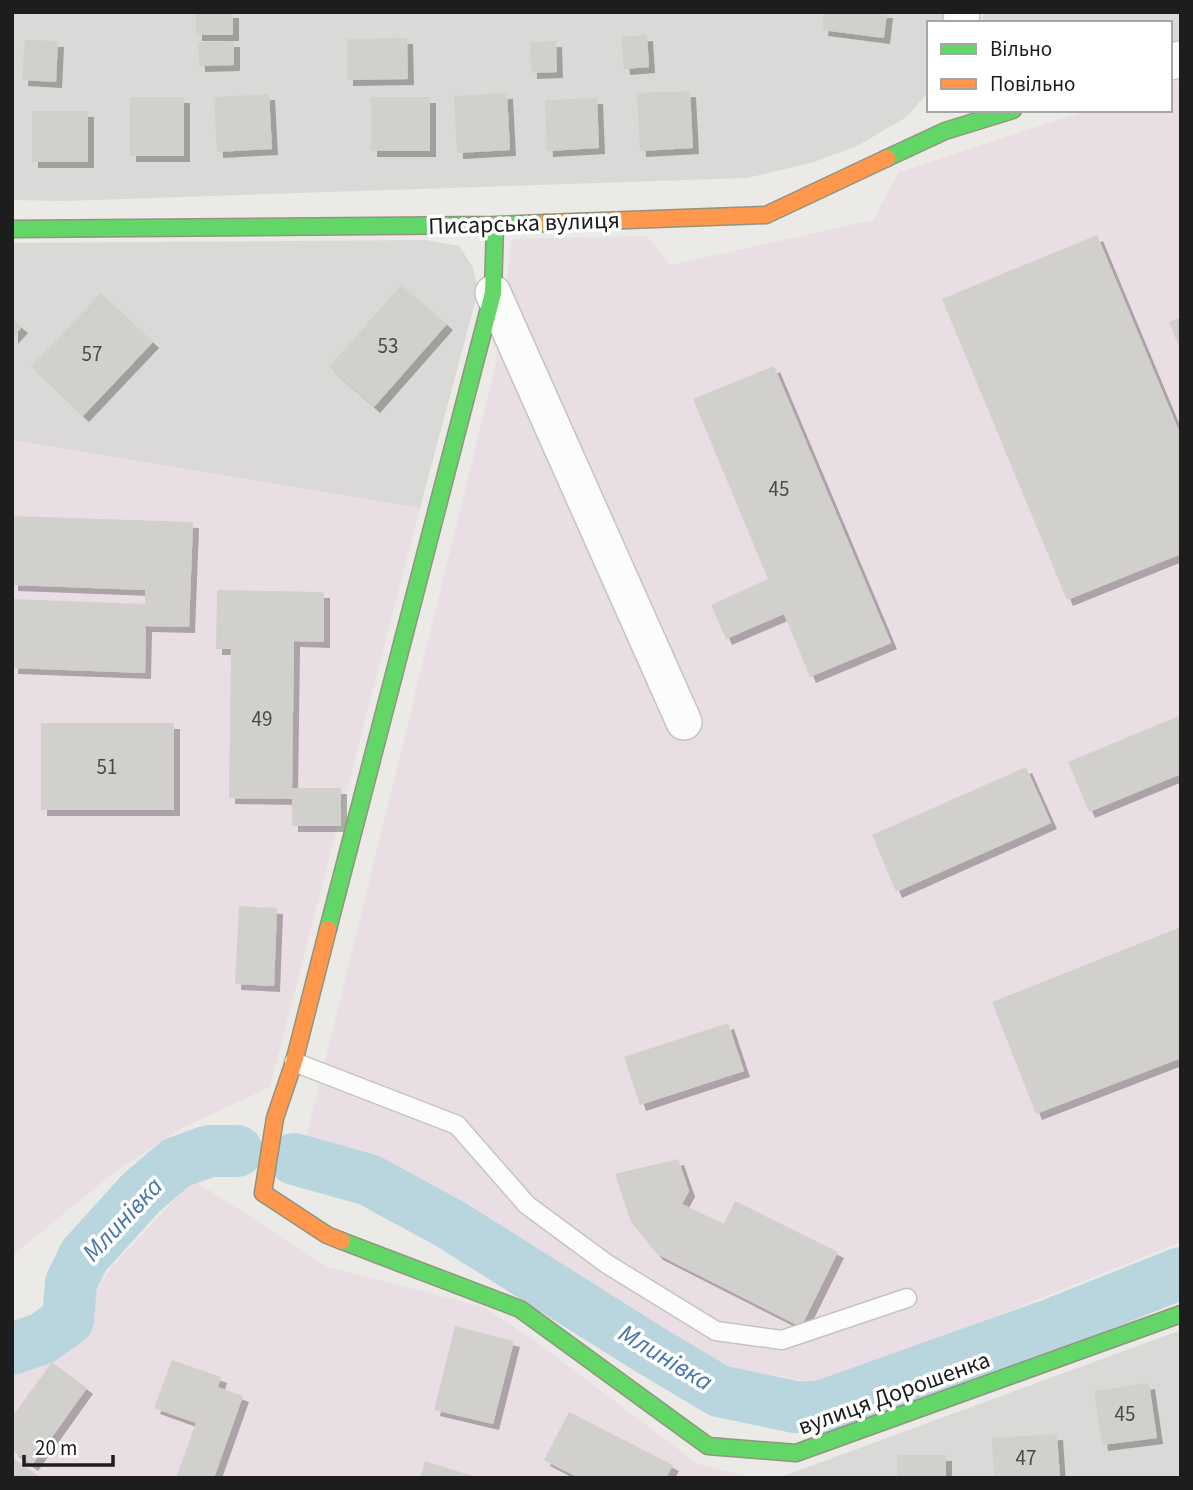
<svg xmlns="http://www.w3.org/2000/svg" width="1193" height="1490" font-family="'Source Sans 3',sans-serif">
  <style>
    .residential { fill: #dad9d7 }
    .industrial { fill: #e9dee4 }
    .lines { fill: none; stroke-linecap: round; stroke-linejoin: round }
    .river { stroke: #b9d5de; stroke-width: 52 }
    .building { fill: #d2d0cc; filter: url(#shadow) }
    .lane-casing { stroke: #c4c4c2; stroke-width: 21 }
    .street-casing { stroke: #c4c4c2; stroke-width: 38 }
    .fast-casing { stroke: #91947e; stroke-width: 19 }
    .slow-casing { stroke: #91947e; stroke-width: 19 }
    .lane { stroke: #fcfcfb; stroke-width: 18 }
    .street { stroke: #fcfcfb; stroke-width: 35 }
    .fast { stroke: #63d668; stroke-width: 16 }
    .slow { stroke: #ff974d; stroke-width: 16 }
    .labels { text-anchor: middle; stroke-width: 7; stroke-linejoin: round; paint-order: stroke }
    .number-label { font-size: 21px; fill: #4a4a49 }
    .street-label { font-size: 24px; fill: #1d1d1d; stroke: #fff }
    .water-label { font-size: 26px; font-style: italic; fill: #4b76ab; stroke: #fff }
  </style>
  <defs>
    <filter id="shadow"><feDropShadow dx="6" dy="6" stdDeviation="0" flood-color="#0004"/></filter>
  </defs>
  <rect width="100%" height="100%" fill="#ebeae6"/>
  <path class="residential" d="M12 12H945L943 23H929V92L905 118 859 145 814 162 747 178 64 201 12 200Z
    M984 12H1181V44L1170 47V23H982Z
    M425 240 459 246 473 267 478 291 420 508 12 440V243Z
    M1181 1330V1478H778Z"/>
  <path class="industrial" d="M1181 80V1242L826 1384 730 1368 612 1297 467 1205 305 1143 495 368 512 239 647 236 671 265 873 220 899 172 1089 110H1170V84Z
    M12 440 420 508 270 1087 180 1129 116 1171 12 1256Z
    M193 1180 328 1267 484 1307 531 1338 698 1464 754 1478H12V1361L72 1334 109 1270Z"/>
  <g class="lines">
    <path class="river" d="M294 1159 369 1180 450 1224 647 1348 719 1391 795 1407H820L1053 1324 1181 1273
      M12 1349 43 1338 68 1320 71 1283 84 1256 141 1193 176 1163 209 1151H237"/>
  </g>
  <path class="building" d="M196 12H233V35H196Z
    M824 12H887L884 38 822 30Z
    M647 35 649 67 624 69 621 37Z
    M407 38 408 79 347 80V39Z
    M25 40 58 41 56 82 22 80Z
    M234 41V65L199 66 198 42Z
    M556 41 557 72 531 73 530 42Z
    M690 91 693 148 640 151 637 93Z
    M507 93 510 150 457 153 454 96Z
    M269 94 272 149 217 152 214 97Z
    M130 97H184V156H130Z
    M371 97H430V151H371Z
    M597 98 599 148 547 151 545 100Z
    M32 111H88V162H32Z
    M1097 235 1181 436V554L1067 600 942 299Z
    M401 285 447 324 374 407 329 367Z
    M101 293 153 342 83 416 31 366Z
    M1181 317V352L1169 322Z
    M12 319 22 327 12 338Z
    M774 366 891 643 810 677 784 614 726 639 711 605 768 579 693 399Z
    M12 516 193 522 189 627 146 626 145 673 12 668V599L145 604V590L12 585Z
    M217 590 324 592V642L294 641 292 788H341V826H292V799L229 798 231 649H216Z
    M1181 715V774L1089 812 1068 762Z
    M41 723H174V810H41Z
    M1026 767 1051 823 896 892 872 835Z
    M239 906 277 908 274 986 235 984Z
    M1181 927V1058L1036 1114 992 1002Z
    M728 1023 744 1071 640 1105 624 1057Z
    M678 1159 689 1191 682 1204 724 1224 735 1201 838 1252 801 1327 657 1254 631 1222 615 1174Z
    M455 1326 514 1341 493 1424 434 1410Z
    M172 1360 221 1377 218 1387 243 1396 214 1478H176L196 1423 154 1408Z
    M52 1362 87 1388 32 1465 12 1450V1417Z
    M1149 1383 1157 1438 1102 1445 1094 1391Z
    M569 1412 673 1465 666 1478H579L544 1460Z
    M1057 1434 1060 1478H994L992 1438Z
    M897 1455H946V1478H897Z
    M12 1457 41 1478H12Z
    M425 1461 476 1477 475 1478H420Z"/>
  <g class="lines">
    <defs>
      <path id="lane" d="M294 1062 457 1125 527 1205 607 1264 716 1331 782 1340 907 1298"/>
      <path id="street" d="M961 23 962 12
        M1170 62 1181 59
        M493 293 684 722"/>
      <path id="fast" d="M887 158 945 131 1013 110
        M12 229 495 225 546 223
        M328 929 493 293 495 225
        M342 1241 520 1309 708 1446 796 1453 1181 1314"/>
      <path id="slow" d="M546 223 766 215 887 158
        M328 929 294 1062 275 1118 263 1193 327 1235 342 1241"/>
    </defs>
    <use href="#lane" class="lane-casing"/>
    <use href="#street" class="street-casing"/>
    <use href="#fast" class="fast-casing"/>
    <use href="#slow" class="slow-casing"/>
    <use href="#lane" class="lane"/>
    <use href="#street" class="street"/>
    <use href="#fast" class="fast"/>
    <use href="#slow" class="slow"/>
  </g>
  <g class="labels">
    <g class="number-label">
      <text x="388" y="353">53</text>
      <text x="92" y="361">57</text>
      <text x="779" y="496">45</text>
      <text x="262" y="726">49</text>
      <text x="107" y="774">51</text>
      <text x="1125" y="1421">45</text>
      <text x="1026" y="1465">47</text>
    </g>
    <g class="street-label">
      <text transform="translate(524 223) rotate(-2)" y="8">Писарська вулиця</text>
      <text transform="translate(894 1393) rotate(-20)" y="8">вулиця Дорошенка</text>
    </g>
    <g class="water-label">
      <text transform="translate(122 1219) rotate(-47)" y="9">Млинівка</text>
      <text transform="translate(666 1357) rotate(31)" y="9">Млинівка</text>
    </g>
  </g>
  <rect width="1193" height="1490" fill="none" stroke="#1d1d1d" stroke-width="28"/>
  <rect x="927" y="21" width="245" height="91" fill="#ffffff" stroke="#a5a5a5" stroke-width="2"/>
  <rect x="941" y="44" width="35" height="10" fill="#63d668" stroke="#a5a5a5" stroke-width="2"/>
  <text x="990" y="56" font-size="21" fill="#1d1d1d">Вільно</text>
  <rect x="941" y="79" width="35" height="10" fill="#ff974d" stroke="#a5a5a5" stroke-width="2"/>
  <text x="990" y="91" font-size="21" fill="#1d1d1d">Повільно</text>
  <path d="M24 1455v10h89v-10" fill="none" stroke="#1d1d1d" stroke-width="3.5"/>
  <text x="35" y="1455" font-size="21" fill="#1d1d1d" stroke="#ffffff" stroke-width="5" paint-order="stroke">20 m</text>
</svg>
